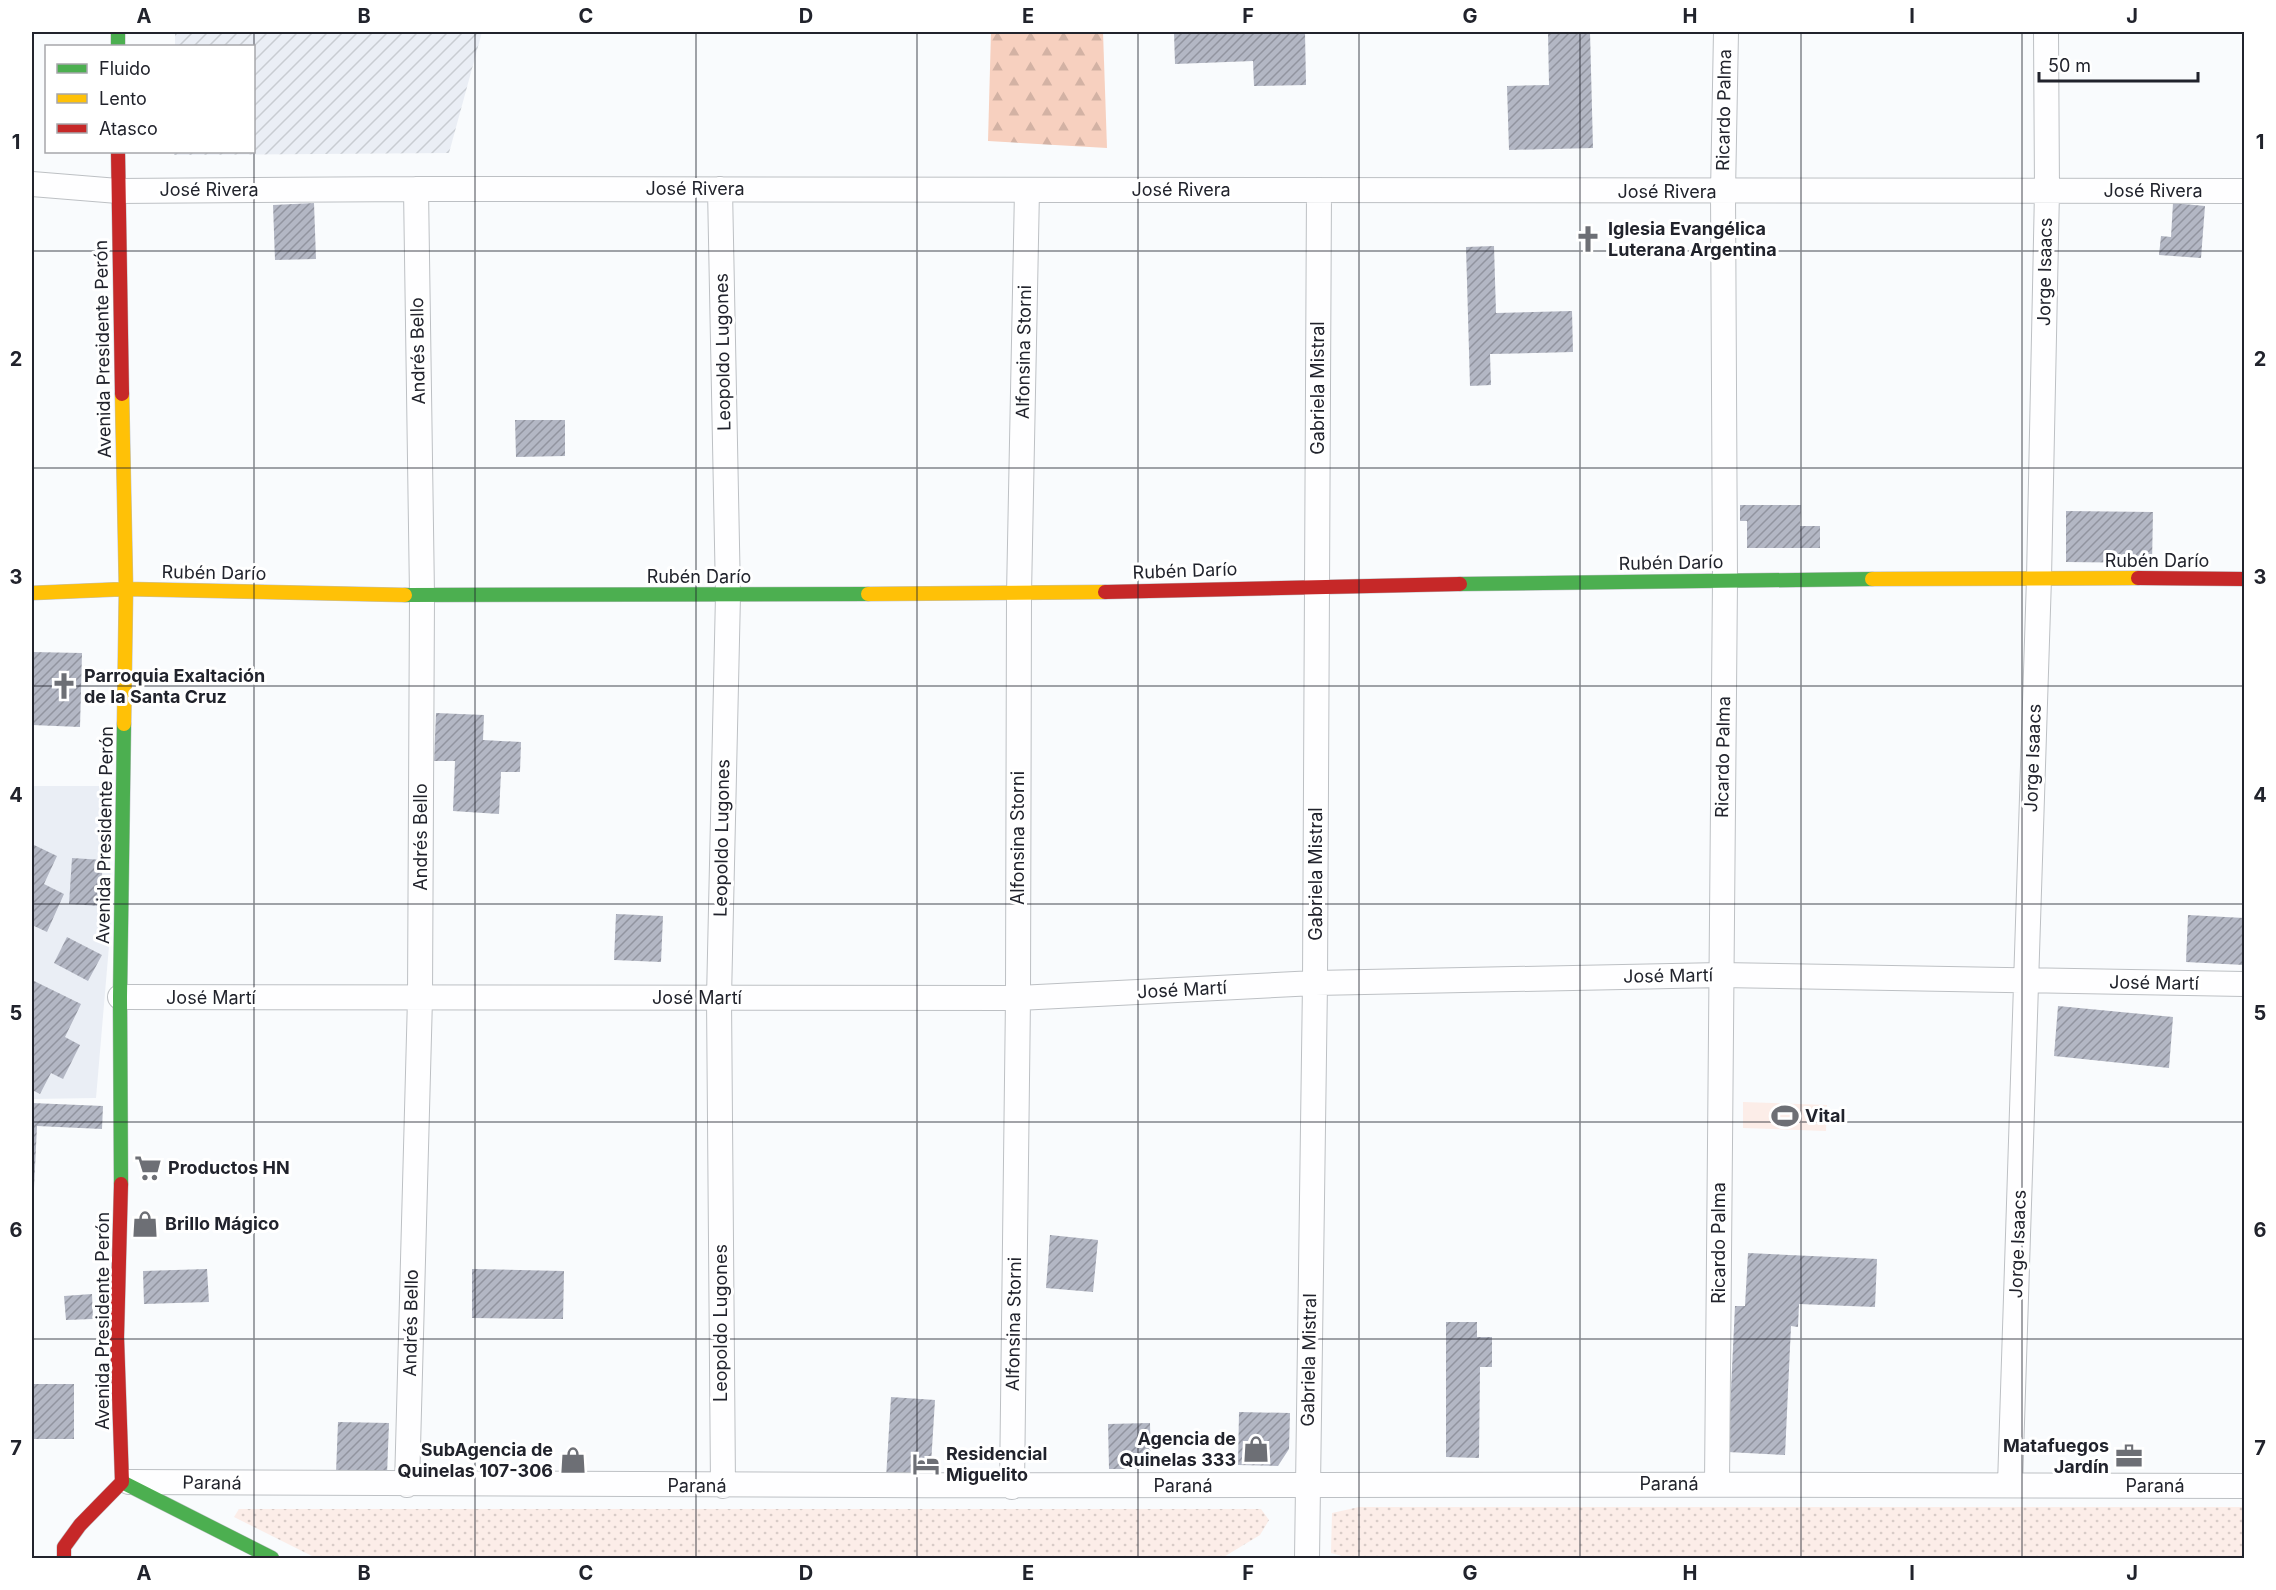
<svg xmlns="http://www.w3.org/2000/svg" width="2276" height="1590" font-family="Inter,sans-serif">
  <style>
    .built { fill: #eaeef5 }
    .industrial { fill: url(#industrial-furrows) }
    .grass { fill: url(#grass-dots) }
    .forest { fill: url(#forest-firs) }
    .pitch { fill: #fcede8 }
    .building { fill: url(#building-hatch) }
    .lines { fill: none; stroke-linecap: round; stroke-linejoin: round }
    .street-casing { stroke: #bdc0c4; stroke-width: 26 }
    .fast-casing { stroke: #bdc0c4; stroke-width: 15 }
    .slow-casing { stroke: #bdc0c4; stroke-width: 15 }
    .jam-casing { stroke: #bdc0c4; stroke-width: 15 }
    .street { stroke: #fefeff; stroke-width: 24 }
    .fast { stroke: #4caf50; stroke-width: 14 }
    .slow { stroke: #ffc107; stroke-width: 14 }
    .jam { stroke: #c62828; stroke-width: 14 }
    .grid { fill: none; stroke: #21232c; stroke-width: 1.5; stroke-opacity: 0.55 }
    .labels { text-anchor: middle; stroke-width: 6; stroke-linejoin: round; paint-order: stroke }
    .street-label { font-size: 18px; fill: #21232c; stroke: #fff }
    .poi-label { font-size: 18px; font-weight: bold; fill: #21232c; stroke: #fff; text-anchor: start }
    .neatline { fill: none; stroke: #21232c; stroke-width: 2 }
    .grid-label { font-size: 20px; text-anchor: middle; font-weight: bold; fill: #21232c }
  </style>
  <defs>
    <pattern id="industrial-furrows" width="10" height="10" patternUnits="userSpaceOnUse" patternTransform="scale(1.5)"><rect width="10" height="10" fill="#eaeef5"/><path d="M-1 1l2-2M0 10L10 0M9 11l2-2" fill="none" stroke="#c8ccd2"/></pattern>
    <pattern id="grass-dots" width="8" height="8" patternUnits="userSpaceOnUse" patternTransform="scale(1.5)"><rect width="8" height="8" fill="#fcede8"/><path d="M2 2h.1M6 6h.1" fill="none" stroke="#d8cbc7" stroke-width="1.8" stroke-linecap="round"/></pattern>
    <pattern id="forest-firs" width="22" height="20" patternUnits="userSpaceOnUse" patternTransform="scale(1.5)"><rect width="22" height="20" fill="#f7d0bf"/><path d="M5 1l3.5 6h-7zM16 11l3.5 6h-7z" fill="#d3b2a4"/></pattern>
    <pattern id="building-hatch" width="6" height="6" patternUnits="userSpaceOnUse" patternTransform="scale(1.5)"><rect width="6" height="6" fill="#b3b7c4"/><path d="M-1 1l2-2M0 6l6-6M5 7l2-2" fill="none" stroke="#91949f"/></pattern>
  </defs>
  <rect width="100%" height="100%" fill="#f9fbfd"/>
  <path class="built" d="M32 786H107L112 911 96 1098 32 1099Z"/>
  <path class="industrial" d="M175 32H482L449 153 174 155V152H254V46H175Z"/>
  <path class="grass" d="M1359 1507H2244V1558H1349L1331 1553 1332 1513Z
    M239 1509H1261L1269 1520 1260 1535 1222 1558H316L234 1517Z"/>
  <path class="forest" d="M991 32H1103L1107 148 988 141Z"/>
  <path class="pitch" d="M1743 1102 1827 1105 1826 1131 1743 1128Z"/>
  <path class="building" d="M1174 32H1305L1306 85 1254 86 1253 61 1175 64Z
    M1548 32H1590L1593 148 1509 150 1507 86 1549 85Z
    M314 203 316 259 275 260 273 205Z
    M2173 203 2205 206 2201 258 2159 255 2161 236 2171 237Z
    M1494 246 1496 313 1572 311 1573 352 1490 354 1491 385 1470 386 1466 247Z
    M515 420H565V456L516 457Z
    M1740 505H1801L1800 526H1820V548H1747V521H1740Z
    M2066 511 2153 512 2152 563 2066 562Z
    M32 652 82 653 80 727 32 725Z
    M436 713 484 715 483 740 521 742 520 772H501L499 814 453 811 455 761H434Z
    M32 844 57 856 44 884 64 894 47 932 32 925Z
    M72 858 103 860 100 906 69 904Z
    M616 914 663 916 661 962 614 960Z
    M2188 915 2244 918V965L2186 962Z
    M67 937 102 955 88 981 54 963Z
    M32 980 81 1004 65 1037 80 1045 63 1079 51 1073 40 1094 32 1090Z
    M2058 1006 2173 1017 2169 1068 2054 1056Z
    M32 1103 103 1106 102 1129 37 1126 34 1188H32Z
    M1050 1235 1098 1240 1093 1292 1046 1288Z
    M1748 1253 1877 1259 1875 1307 1799 1304 1798 1327 1791 1326 1785 1455 1728 1452 1735 1306H1745Z
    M207 1269 209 1302 144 1304 143 1271Z
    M472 1269 564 1271 563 1319 472 1318Z
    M92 1294 93 1319 66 1320 64 1296Z
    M1446 1322H1477V1337H1492V1367H1480L1479 1458 1446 1457Z
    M32 1384H74V1439H32Z
    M891 1397 935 1400 930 1480 886 1478Z
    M1239 1412 1290 1413 1289 1449 1278 1466 1238 1465Z
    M338 1422 389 1423 387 1475 336 1473Z
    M1150 1423 1151 1469H1109L1108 1424Z"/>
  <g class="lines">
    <defs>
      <path id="street" d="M32 184 118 191 416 189 2244 191
        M720 189 728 595 719 998 723 1486
        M120 997 1018 998 1315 983 1721 975 2244 984
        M129 1482C834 1489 1539 1482 2244 1486
        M1717 1483 1725 580 1723 192 1726 32
        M407 1485 420 998 422 595 416 189
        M2010 1485 2039 578 2047 191 2046 32
        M1012 1487 1018 998 1019 594 1027 190
        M1307 1558 1315 983 1319 190"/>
      <path id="fast" d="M118 32V46
        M1460 584 1872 579
        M405 595 868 594
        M121 1184 120 997 124 724
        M122 1482 272 1558"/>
      <path id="slow" d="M122 394 126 589 124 724
        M1872 579 2138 578
        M32 593 126 589 405 595
        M868 594 1105 592"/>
      <path id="jam" d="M118 152 122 394
        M2138 578 2244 579
        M1105 592 1460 584
        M64 1558V1547L80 1525 122 1482 117 1337 121 1184"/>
    </defs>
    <use href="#street" class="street-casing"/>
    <use href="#fast" class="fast-casing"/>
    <use href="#slow" class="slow-casing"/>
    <use href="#jam" class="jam-casing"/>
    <use href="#street" class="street"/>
    <use href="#fast" class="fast"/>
    <use href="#slow" class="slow"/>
    <use href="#jam" class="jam"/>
  </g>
  <path class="grid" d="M254 32V1558M475 32V1558M696 32V1558M917 32V1558M1138 32V1558M1359 32V1558M1580 32V1558M1801 32V1558M2022 32V1558M32 251H2244M32 468H2244M32 686H2244M32 904H2244M32 1122H2244M32 1339H2244"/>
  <defs>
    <symbol id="church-bare" viewBox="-9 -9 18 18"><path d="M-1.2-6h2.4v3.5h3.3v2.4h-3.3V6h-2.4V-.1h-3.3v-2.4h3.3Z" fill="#6d6f75" stroke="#fff" stroke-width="2.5" paint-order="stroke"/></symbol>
    <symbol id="stadium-bare" viewBox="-9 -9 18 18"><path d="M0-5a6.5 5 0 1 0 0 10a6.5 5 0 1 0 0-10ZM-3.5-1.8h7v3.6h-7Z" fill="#6d6f75" stroke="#fff" stroke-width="2.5" paint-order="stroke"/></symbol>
    <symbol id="supermarket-bare" viewBox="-9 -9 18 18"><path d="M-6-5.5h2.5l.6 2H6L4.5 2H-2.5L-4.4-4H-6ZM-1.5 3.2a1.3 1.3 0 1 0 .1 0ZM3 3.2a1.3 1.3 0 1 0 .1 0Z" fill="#6d6f75" stroke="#fff" stroke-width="2.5" paint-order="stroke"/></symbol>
    <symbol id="shop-bare" viewBox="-9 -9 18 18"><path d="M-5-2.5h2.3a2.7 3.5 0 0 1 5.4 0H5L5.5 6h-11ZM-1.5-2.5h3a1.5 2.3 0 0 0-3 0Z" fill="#6d6f75" stroke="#fff" stroke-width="2.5" paint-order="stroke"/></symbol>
    <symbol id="office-bare" viewBox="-9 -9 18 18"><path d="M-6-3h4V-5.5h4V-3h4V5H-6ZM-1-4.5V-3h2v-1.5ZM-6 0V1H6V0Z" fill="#6d6f75" stroke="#fff" stroke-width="2.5" paint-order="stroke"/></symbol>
    <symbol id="hotel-bare" viewBox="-9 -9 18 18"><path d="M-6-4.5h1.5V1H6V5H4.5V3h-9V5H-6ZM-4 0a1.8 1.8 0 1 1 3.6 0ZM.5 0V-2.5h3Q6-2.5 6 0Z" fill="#6d6f75" stroke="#fff" stroke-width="2.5" paint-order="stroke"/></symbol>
  </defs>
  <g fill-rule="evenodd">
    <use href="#church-bare" x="1569" y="220" width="38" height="38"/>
    <use href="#church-bare" x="45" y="667" width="38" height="38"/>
    <use href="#stadium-bare" x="1766" y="1097" width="38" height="38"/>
    <use href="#supermarket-bare" x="129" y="1149" width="38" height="38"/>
    <use href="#shop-bare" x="126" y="1205" width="38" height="38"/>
    <use href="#shop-bare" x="1237" y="1430" width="38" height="38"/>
    <use href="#office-bare" x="2110" y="1437" width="38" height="38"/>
    <use href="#shop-bare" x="554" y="1441" width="38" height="38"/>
    <use href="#hotel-bare" x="907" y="1445" width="38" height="38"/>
  </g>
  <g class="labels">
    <g class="street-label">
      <text transform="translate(1724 110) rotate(-89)" y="6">Ricardo Palma</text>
      <text x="695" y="195">José Rivera</text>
      <text x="209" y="196">José Rivera</text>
      <text x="1181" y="196">José Rivera</text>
      <text x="2153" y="197">José Rivera</text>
      <text x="1667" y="198">José Rivera</text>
      <text transform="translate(2045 272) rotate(-89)" y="6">Jorge Isaacs</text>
      <text transform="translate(103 349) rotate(-91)" y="6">Avenida Presidente Perón</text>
      <text transform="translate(418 351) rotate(-91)" y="6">Andrés Bello</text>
      <text transform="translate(723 352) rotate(-91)" y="6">Leopoldo Lugones</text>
      <text transform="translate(1024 352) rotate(-89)" y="6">Alfonsina Storni</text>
      <text transform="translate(1318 388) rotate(-90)" y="6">Gabriela Mistral</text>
      <text x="2157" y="567">Rubén Darío</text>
      <text transform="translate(1671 563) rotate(-1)" y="6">Rubén Darío</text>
      <text transform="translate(1185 571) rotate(-2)" y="6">Rubén Darío</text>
      <text transform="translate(214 573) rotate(1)" y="6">Rubén Darío</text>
      <text x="699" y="583">Rubén Darío</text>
      <text transform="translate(1723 757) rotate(-89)" y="6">Ricardo Palma</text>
      <text transform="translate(2033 758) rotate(-88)" y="6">Jorge Isaacs</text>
      <text transform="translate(105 835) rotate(-89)" y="6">Avenida Presidente Perón</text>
      <text transform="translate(421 837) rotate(-90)" y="6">Andrés Bello</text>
      <text transform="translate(722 838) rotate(-89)" y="6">Leopoldo Lugones</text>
      <text transform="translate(1018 838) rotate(-90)" y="6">Alfonsina Storni</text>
      <text transform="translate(1316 874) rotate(-90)" y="6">Gabriela Mistral</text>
      <text transform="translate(1668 976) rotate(-1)" y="6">José Martí</text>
      <text transform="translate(2154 983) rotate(1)" y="6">José Martí</text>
      <text transform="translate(1182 990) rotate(-3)" y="6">José Martí</text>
      <text x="211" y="1004">José Martí</text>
      <text x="697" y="1004">José Martí</text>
      <text transform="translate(1719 1243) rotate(-90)" y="6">Ricardo Palma</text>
      <text transform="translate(2018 1244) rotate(-88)" y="6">Jorge Isaacs</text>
      <text transform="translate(103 1321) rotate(-90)" y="6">Avenida Presidente Perón</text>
      <text transform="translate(411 1323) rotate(-89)" y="6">Andrés Bello</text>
      <text transform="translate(721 1323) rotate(-90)" y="6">Leopoldo Lugones</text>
      <text transform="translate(1014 1324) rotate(-89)" y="6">Alfonsina Storni</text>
      <text transform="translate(1309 1360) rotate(-89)" y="6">Gabriela Mistral</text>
      <text transform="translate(212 1483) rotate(1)" y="6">Paraná</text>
      <text x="1669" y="1490">Paraná</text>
      <text x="697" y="1492">Paraná</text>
      <text x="1183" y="1492">Paraná</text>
      <text x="2155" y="1492">Paraná</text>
    </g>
    <g class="poi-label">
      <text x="1608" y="235">Iglesia Evangélica<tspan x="1608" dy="21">Luterana Argentina</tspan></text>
      <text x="84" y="682">Parroquia Exaltación<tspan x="84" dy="21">de la Santa Cruz</tspan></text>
      <text x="1805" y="1122">Vital</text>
      <text x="168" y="1174">Productos HN</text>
      <text x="165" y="1230">Brillo Mágico</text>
      <text x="1236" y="1445" text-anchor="end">Agencia de<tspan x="1236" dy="21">Quinelas 333</tspan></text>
      <text x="2109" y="1452" text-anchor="end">Matafuegos<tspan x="2109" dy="21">Jardín</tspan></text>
      <text x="553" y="1456" text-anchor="end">SubAgencia de<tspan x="553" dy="21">Quinelas 107-306</tspan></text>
      <text x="946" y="1460">Residencial<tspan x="946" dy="21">Miguelito</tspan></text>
    </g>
  </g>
  <rect width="2276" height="1590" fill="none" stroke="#ffffff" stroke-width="66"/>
  <rect x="45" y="45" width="210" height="108" fill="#ffffff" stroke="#a6a7ab" stroke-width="1.5"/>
  <rect x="57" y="64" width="30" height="9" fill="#4caf50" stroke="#a6a7ab" stroke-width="1.5"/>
  <text x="99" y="75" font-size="18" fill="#21232c">Fluido</text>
  <rect x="57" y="94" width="30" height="9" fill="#ffc107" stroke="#a6a7ab" stroke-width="1.5"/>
  <text x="99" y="105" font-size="18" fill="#21232c">Lento</text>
  <rect x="57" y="124" width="30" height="9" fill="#c62828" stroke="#a6a7ab" stroke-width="1.5"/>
  <text x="99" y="135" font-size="18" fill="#21232c">Atasco</text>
  <path d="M2039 72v9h159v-9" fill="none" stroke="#21232c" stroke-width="3"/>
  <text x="2048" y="72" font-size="18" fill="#21232c" stroke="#ffffff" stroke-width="4.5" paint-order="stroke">50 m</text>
  <rect x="33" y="33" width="2210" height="1524" class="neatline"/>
  <g class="grid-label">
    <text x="144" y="23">A</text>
    <text x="364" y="23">B</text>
    <text x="586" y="23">C</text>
    <text x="806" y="23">D</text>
    <text x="1028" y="23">E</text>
    <text x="1248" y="23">F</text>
    <text x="1470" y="23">G</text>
    <text x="1690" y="23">H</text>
    <text x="1912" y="23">I</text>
    <text x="2132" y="23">J</text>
    <text x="16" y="149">1</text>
    <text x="2260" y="149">1</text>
    <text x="16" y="366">2</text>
    <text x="2260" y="366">2</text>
    <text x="16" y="584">3</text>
    <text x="2260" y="584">3</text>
    <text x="16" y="802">4</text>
    <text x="2260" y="802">4</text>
    <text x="16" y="1020">5</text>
    <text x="2260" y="1020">5</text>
    <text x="16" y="1237">6</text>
    <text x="2260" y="1237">6</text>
    <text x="16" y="1455">7</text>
    <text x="2260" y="1455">7</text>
    <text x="144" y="1580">A</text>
    <text x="364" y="1580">B</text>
    <text x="586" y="1580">C</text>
    <text x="806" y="1580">D</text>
    <text x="1028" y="1580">E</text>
    <text x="1248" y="1580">F</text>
    <text x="1470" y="1580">G</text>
    <text x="1690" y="1580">H</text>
    <text x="1912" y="1580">I</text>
    <text x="2132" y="1580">J</text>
  </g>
</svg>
